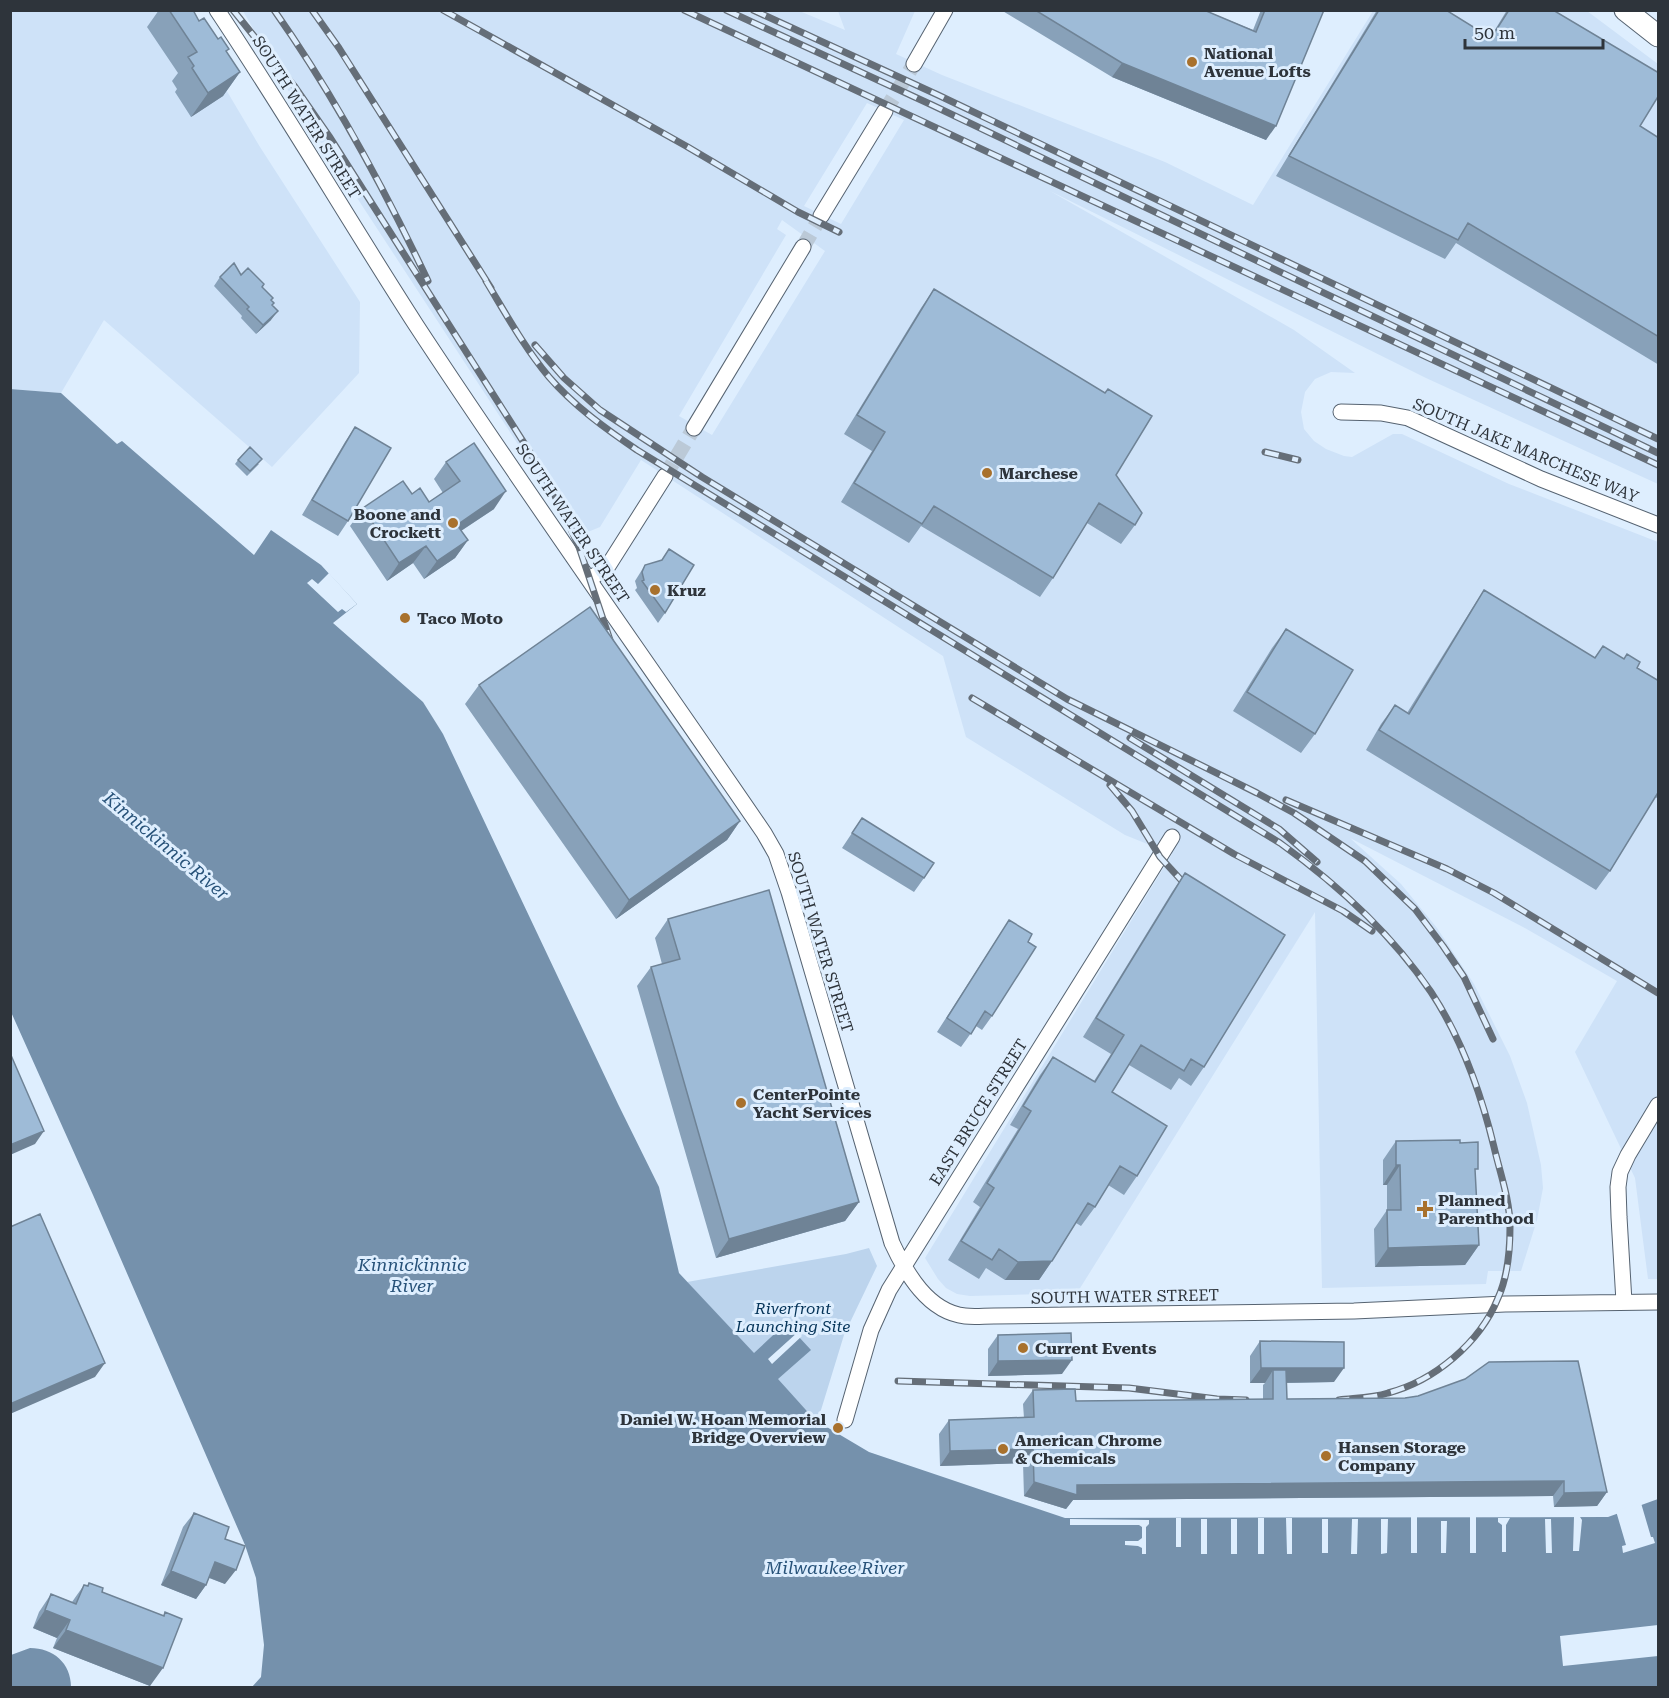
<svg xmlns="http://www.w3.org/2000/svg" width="1669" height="1698" font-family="'Roboto Serif',serif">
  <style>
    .built { fill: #cee2f8; fill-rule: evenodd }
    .green { fill: #bcd4ed }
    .water { fill: #7591ac }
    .pier { fill: #deeefe }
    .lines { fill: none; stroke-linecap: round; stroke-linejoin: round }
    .minor-tunnel { stroke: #bbc9d7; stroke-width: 15; stroke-dasharray: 15 8; stroke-linecap: butt }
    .minor-casing { stroke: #566371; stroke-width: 17 }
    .secondary-casing { stroke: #566371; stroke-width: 23 }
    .minor { stroke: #fff; stroke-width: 15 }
    .secondary { stroke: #fff; stroke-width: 21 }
    .rail-casing { stroke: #656e78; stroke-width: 7 }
    .rail { stroke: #deeefe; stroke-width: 4.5; stroke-dasharray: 14; stroke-linecap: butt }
    .wall { fill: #88a1b9 }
    .shaded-wall { fill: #6f8396 }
    .building { fill: #9ebbd7; stroke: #6f8396; stroke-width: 1.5 }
    .poi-dot { fill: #a8712d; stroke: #deeefe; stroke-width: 2 }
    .labels { text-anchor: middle; stroke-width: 6; stroke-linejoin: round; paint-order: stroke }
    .poi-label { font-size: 16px; font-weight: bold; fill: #2e343b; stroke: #deeefe; text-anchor: start }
    .street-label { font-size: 16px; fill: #2e343b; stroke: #deeefe }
    .park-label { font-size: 16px; font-style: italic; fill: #043358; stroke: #deeefe }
    .water-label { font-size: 18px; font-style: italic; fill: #275279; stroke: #deeefe }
  </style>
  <rect width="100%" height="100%" fill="#deeefe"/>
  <path class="built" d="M797 10 845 30 838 11H915L896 54 942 75 1165 162 1253 205 1373 11H1587L1658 64V484L1426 378 1050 191 1294 330 1355 373 1331 372 1315 379 1305 392 1301 412 1304 429 1314 441 1326 449 1344 456 1352 457 1393 434H1402L1509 484 1658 542V1279H1648L1635 1178 1575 1052 1617 981 1523 927 1350 838 1401 884 1437 928 1474 984 1510 1056 1527 1103 1541 1165 1543 1188 1537 1220 1521 1271H1488L1486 1284 1322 1288 1315 912 1077 1293 970 1296 957 1294 946 1288 938 1279 925 1258 1172 854 1125 835 966 737 943 656 641 460 600 527 578 536 297 106 243 11ZM867 103 904 120 841 224 804 206ZM782 220 825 251 712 435 679 416 786 235 777 229Z
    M10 11H168L191 39 228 93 260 147 360 302 359 373 272 467 104 320 61 393 11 389Z"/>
  <path class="green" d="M869 1248 877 1266 844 1335 821 1410 815 1420 687 1282 846 1254Z"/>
  <path class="water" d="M10 389 61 393 117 444 122 441 254 555 271 530 321 565 357 604 333 623 423 702 443 734 618 1104 659 1187 679 1273 754 1353 786 1323 811 1350 778 1379 815 1420 869 1452 1065 1518 1608 1517 1658 1499V1687H252L261 1677 264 1645 256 1578 245 1545 93 1195 11 1012Z
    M30 1648C53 1648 71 1663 71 1687H11V1655Z"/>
  <path class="pier" d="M329 573 357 604 346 612 342 609 338 612 307 583 312 579 318 584Z
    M798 1332 802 1336 772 1364 768 1359Z
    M1641 1503 1651 1537H1653L1655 1543 1623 1553 1622 1546 1626 1545 1616 1511Z
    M1411 1517H1417V1553H1411Z
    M1470 1517H1476V1553H1470Z
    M1574 1517H1580L1582 1520 1579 1551H1573Z
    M1176 1518H1181V1547H1176Z
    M1258 1518H1264V1554H1258Z
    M1286 1518H1292V1554H1287Z
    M1498 1518H1510L1506 1525V1552H1502V1525L1498 1522Z
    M1070 1519 1149 1520V1524L1146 1527V1554H1142V1548L1138 1546 1125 1545V1541H1138L1142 1538V1527L1139 1525H1070Z
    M1201 1519H1207V1554H1201Z
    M1231 1519H1237V1554H1231Z
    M1322 1519H1328V1553H1322Z
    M1352 1519H1358L1357 1554H1351Z
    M1381 1519H1388L1387 1553 1381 1554Z
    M1545 1519H1551L1552 1553H1546Z
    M1441 1521H1447L1446 1553H1441Z
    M1658 1625V1656L1563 1666 1560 1636Z"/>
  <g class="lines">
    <path class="minor-tunnel" d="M885 111 914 64
      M803 247 821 216
      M665 476 694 428"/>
    <defs>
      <path id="minor" d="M217 10C286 113 349 221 416 325 528 496 648 663 764 833L776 854 789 892 892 1243C906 1273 928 1312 965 1316 974 1317 984 1316 994 1316L1354 1311 1505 1304 1658 1302
        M914 64 945 10
        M821 216 885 111
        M1341 412 1381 413 1408 418 1541 479 1658 525
        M694 428 803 247
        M589 580 608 566 665 476
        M1624 1302 1619 1217 1618 1187 1620 1172 1628 1155 1658 1105
        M845 1420 871 1330 889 1290 1172 837"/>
      <path id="secondary" d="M1625 10 1658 36"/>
    </defs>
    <use href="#minor" class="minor-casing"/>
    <use href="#secondary" class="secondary-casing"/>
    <use href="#minor" class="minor"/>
    <use href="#secondary" class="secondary"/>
    <defs>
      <path id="rail" d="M233 10 295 87 329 136 538 465 562 509 579 547 612 646
        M274 10C334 95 384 188 428 281
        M312 10 339 48 491 288
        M443 10 686 146 798 212 839 232
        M684 10 1658 465
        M726 10 932 105 1658 453
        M753 10 938 95 1658 439
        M486 281C506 314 524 347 549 377 574 406 606 429 637 450L1280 843C1337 884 1391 933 1431 992 1462 1039 1481 1093 1494 1147 1500 1173 1510 1200 1510 1227 1510 1251 1508 1276 1498 1298 1480 1343 1434 1381 1388 1393 1372 1398 1355 1398 1339 1400
        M535 345 564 378 600 410 702 477 1067 699 1257 793 1294 813 1365 861 1415 909 1443 946 1464 977 1493 1039
        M1265 452 1298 460
        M972 698 1234 854 1343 911 1372 931
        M1130 738 1279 829 1317 862
        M1110 785 1132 811 1160 857 1192 892
        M1286 800 1447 869 1494 893 1658 993
        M898 1381 1129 1388 1217 1399 1246 1400"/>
    </defs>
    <use href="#rail" class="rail-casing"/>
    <use href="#rail" class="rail"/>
  </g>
  <path class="wall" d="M159 10H193L199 21 227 53 240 72 223 96 191 117 175 92 177 89 172 81 178 73 147 27Z
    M1001 10H1204L1253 30 1261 10H1324L1266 140 1112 77Z
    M1377 10H1446L1490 38 1507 10H1553L1640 126 1659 138V365L1456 243 1445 259 1276 176Z
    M241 275 262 287 271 300V320L256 334 241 318 242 316 214 286 220 277Z
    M934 289 1116 475 1135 525 1121 544 1087 523 1053 578 1040 597 921 526 909 543 841 502 872 451 844 434 921 308Z
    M355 427 348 521 338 536 302 515 345 442Z
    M238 460 259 464 247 476 235 464Z
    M446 462 494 509 461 531 468 540 455 558 424 579 413 563 387 581 350 526 363 508 412 494 429 502 443 493 434 479Z
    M669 549 665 613 658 623 635 590 637 588 635 581 645 565 661 561Z
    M1484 590 1594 658 1603 646 1659 681V799L1655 797 1610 871 1596 890 1366 750 1381 724 1395 705 1407 713 1471 610Z
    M1286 629 1315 734 1301 753 1233 711 1272 648Z
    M479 685 740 821 727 840 616 919 465 704Z
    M862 818 924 878 914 892 842 848Z
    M1185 873 1204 1067 1191 1086 1179 1078 1171 1090 1129 1065 1112 1092 1137 1176 1124 1195 1108 1185 1095 1207 1081 1226 1076 1223 1052 1261 1039 1280H1005L986 1268 979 1279 948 1260 980 1207 973 1202 1018 1129 1010 1125 1040 1075 1053 1057 1094 1081 1111 1054 1083 1037 1172 892Z
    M668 919 859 1202 845 1221 716 1258 637 986 651 967 662 964 655 938Z
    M1009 920 1028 942 992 1016 982 1030 976 1026 961 1047 937 1032Z
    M1396 1141 1460 1143 1475 1174 1479 1245 1465 1265 1375 1267 1374 1229 1387 1210V1185H1383V1160Z
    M998 1335 1062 1374 988 1376V1349Z
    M1260 1341 1334 1382 1287 1383V1399L1607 1492 1597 1506 1554 1507 1553 1496 1073 1500 1066 1509 1024 1496 1023 1463 940 1466 939 1434 949 1420 1024 1418 1023 1404 1033 1390 1076 1401 1263 1399V1385L1265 1383H1250V1356Z
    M194 1513 225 1539V1584L209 1578 206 1585 196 1599 161 1585 183 1527Z
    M89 1583 102 1592 163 1616 165 1612 150 1686 53 1648 57 1638 33 1628 39 1612 51 1594 72 1602 84 1585 87 1586Z"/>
  <path class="shaded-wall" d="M1122 63 1276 126 1266 140 1112 77Z
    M240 72 223 96 191 117 208 93Z
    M278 311 271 320 256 334 263 325Z
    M506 491 494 509 444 542 457 525Z
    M468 540 455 558 424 579 437 561Z
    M426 546 413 563 387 581 399 563Z
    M740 821 727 840 616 919 629 900Z
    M44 1131 35 1144 10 1155V1145Z
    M1396 1165H1400L1387 1185H1383Z
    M859 1202 845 1221 716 1258 729 1239Z
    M1479 1245 1465 1265 1375 1267 1388 1248Z
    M1052 1261 1039 1280H1005L1018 1262Z
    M1072 1360 1062 1374 988 1376 998 1361Z
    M105 1363 95 1377 10 1414V1404Z
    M1261 1368H1344L1334 1382 1273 1383V1370L1265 1383H1250Z
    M1033 1449 1023 1463 940 1466 950 1451Z
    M1564 1481 1553 1496 1073 1500 1066 1509 1024 1496 1034 1482 1077 1485Z
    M1607 1492 1597 1506 1554 1507 1564 1493Z
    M215 1562 236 1570 225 1584 205 1576Z
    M171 1571 206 1585 196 1599 161 1585Z
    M45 1610 70 1620 57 1638 33 1628Z
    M66 1630 163 1668 150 1686 53 1648Z"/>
  <path class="building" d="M169 10H193L199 21 204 18 218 39 221 37 229 49 226 51 240 72 208 93 192 68 194 66 188 57 197 52Z
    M1035 10H1204L1256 32 1265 10H1324L1276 126 1122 63Z
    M1379 10H1446L1491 38 1509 10H1553L1659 73V95L1640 126 1659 138V337L1468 223 1458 240 1289 156Z
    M234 263 241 275 248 268 264 284 262 287 273 298 271 300 274 303 272 305 278 311 263 325 247 309 249 307 220 277Z
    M934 289 1105 393 1108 389 1152 416 1116 475 1142 513 1135 525 1099 503 1053 578 934 506 922 524 854 483 885 432 857 415Z
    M355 427 391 448 348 521 312 500Z
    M474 443 506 491 457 525 468 540 437 561 426 546 399 563 363 508 403 481 412 494 420 488 429 502 460 481 446 462Z
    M250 447 262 459 250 471 238 460Z
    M669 549 694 565 665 613 642 581 644 580 642 572 645 565 662 560Z
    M1484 590 1595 658 1603 646 1624 659 1627 654 1640 662 1637 668 1659 681V791L1610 871 1379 730 1395 705 1409 714Z
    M590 607 740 821 629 900 479 685Z
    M1286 629 1353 670 1315 734 1247 692Z
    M862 818 934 863 924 878 852 833Z
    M1185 873 1285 935 1204 1067 1191 1059 1184 1071 1141 1045 1112 1092 1167 1126 1137 1176 1120 1166 1095 1207 1088 1203 1052 1261 1018 1262 999 1249 992 1260 961 1241 994 1188 987 1183 1031 1111 1023 1106 1053 1057 1095 1082 1124 1035 1096 1018Z
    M769 890 859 1202 729 1239 651 967 680 959 668 919Z
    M1009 920 1032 934 1028 942 1036 947 992 1016 985 1011 971 1034 947 1018Z
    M10 1053 44 1131 10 1145Z
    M1460 1140V1143L1478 1142V1169H1475L1479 1245 1388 1248 1387 1210H1401L1400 1165H1396V1141Z
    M40 1214 105 1363 10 1404V1227Z
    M1071 1333 1072 1360 998 1361V1335Z
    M1260 1341 1344 1342V1368H1261Z
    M1578 1361 1607 1492 1564 1493V1481L1077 1485V1495L1034 1482 1033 1449 950 1451 949 1420 1034 1417 1033 1390 1075 1389 1076 1401 1273 1399V1370H1286L1287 1399 1405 1398 1418 1396 1465 1379 1489 1362Z
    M194 1513 229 1527 225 1539 245 1546 236 1570 215 1562 206 1585 171 1571Z
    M89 1583 103 1588 102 1592 164 1616 165 1612 182 1619 163 1668 66 1630 70 1620 45 1610 51 1594 76 1604 84 1585 88 1586Z"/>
  <g class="poi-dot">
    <circle cx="1192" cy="62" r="6"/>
    <circle cx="987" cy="473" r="6"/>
    <circle cx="453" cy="523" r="6"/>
    <circle cx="655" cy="590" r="6"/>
    <circle cx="405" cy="618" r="6"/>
    <circle cx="741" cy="1103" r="6"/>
    <path d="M1422 1200h6v6h6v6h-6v6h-6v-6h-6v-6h6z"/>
    <circle cx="1023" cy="1348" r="6"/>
    <circle cx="838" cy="1428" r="6"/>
    <circle cx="1003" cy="1449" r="6"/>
    <circle cx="1326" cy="1456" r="6"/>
  </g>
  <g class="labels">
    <g class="poi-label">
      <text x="1204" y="59">National<tspan x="1204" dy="18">Avenue Lofts</tspan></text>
      <text x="999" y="479">Marchese</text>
      <text x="441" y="520" text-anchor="end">Boone and<tspan x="441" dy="18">Crockett</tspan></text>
      <text x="667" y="596">Kruz</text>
      <text x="417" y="624">Taco Moto</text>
      <text x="753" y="1100">CenterPointe<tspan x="753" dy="18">Yacht Services</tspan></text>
      <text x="1438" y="1206">Planned<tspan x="1438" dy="18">Parenthood</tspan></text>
      <text x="1035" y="1354">Current Events</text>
      <text x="826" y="1425" text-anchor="end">Daniel W. Hoan Memorial<tspan x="826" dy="18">Bridge Overview</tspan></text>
      <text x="1015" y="1446">American Chrome<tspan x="1015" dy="18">&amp; Chemicals</tspan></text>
      <text x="1338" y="1453">Hansen Storage<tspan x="1338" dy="18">Company</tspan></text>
    </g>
    <g class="street-label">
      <text transform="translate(307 117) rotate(58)" y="6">SOUTH WATER STREET</text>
      <text transform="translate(1526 450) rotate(23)" y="6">SOUTH JAKE MARCHESE WAY</text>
      <text transform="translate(573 523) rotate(56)" y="6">SOUTH WATER STREET</text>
      <text transform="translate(821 942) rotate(73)" y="6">SOUTH WATER STREET</text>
      <text transform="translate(978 1112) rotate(-58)" y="6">EAST BRUCE STREET</text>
      <text transform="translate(1125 1296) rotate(-1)" y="6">SOUTH WATER STREET</text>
    </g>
    <g class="park-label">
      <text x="793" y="1314">Riverfront<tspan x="793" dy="18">Launching Site</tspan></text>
    </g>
    <g class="water-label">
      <text transform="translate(166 846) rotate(40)" y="6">Kinnickinnic River</text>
      <text x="412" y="1271">Kinnickinnic<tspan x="412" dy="21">River</tspan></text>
      <text x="835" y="1574">Milwaukee River</text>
    </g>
  </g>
  <rect width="1669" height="1698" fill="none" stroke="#2e343b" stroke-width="24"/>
  <path d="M1465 39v9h138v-9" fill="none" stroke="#2e343b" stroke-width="3"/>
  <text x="1474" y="39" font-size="18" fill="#2e343b" stroke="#deeefe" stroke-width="4.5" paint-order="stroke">50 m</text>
</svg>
